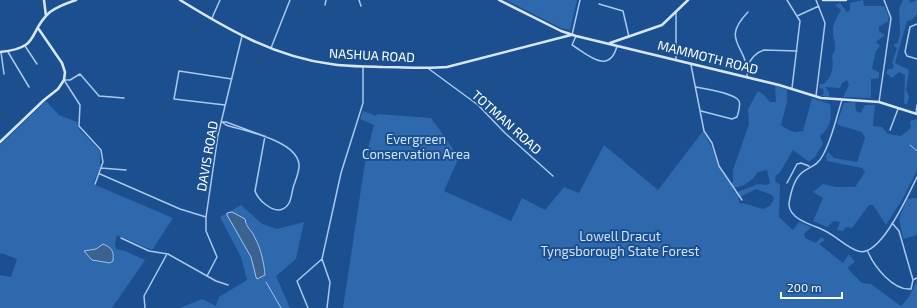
<svg xmlns="http://www.w3.org/2000/svg" width="917" height="308" font-family="'Exo 2',sans-serif">
  <style>
    .green { fill: #2e69ad; fill-rule: evenodd }
    .water { fill: #3c6290; stroke: #9cc4f0 }
    .lines { fill: none; stroke-linecap: round; stroke-linejoin: round }
    .stream { stroke: #9cc4f0; stroke-width: 1 }
    .street { stroke: #a9c9ee; stroke-width: 1.5 }
    .secondary { stroke: #d6e6fa; stroke-width: 2.5 }
    .labels { text-anchor: middle; stroke-width: 4; stroke-linejoin: round; paint-order: stroke }
    .street-label { font-size: 13px; fill: #fff; stroke: #1b4f8f }
    .park-label { font-size: 13px; fill: #cfe3fa; stroke: #1b4f8f }
  </style>
  <rect width="100%" height="100%" fill="#1b4f8f"/>
  <path class="green" d="M506 0H577L570 30 561 28Z
    M863 0 864 6H884L889 17 888 21 879 27V31L885 35 876 42 880 46 876 51 872 69 879 72V78L871 79V98L843 97 849 85 847 80 842 83 840 88 825 87 829 92V97L822 96 824 92 823 89 819 88 820 84H824C832 76 834 67 832 56 839 44 832 39 833 28 834 22 838 15 841 10L835 5 840 3 847 12 850 10V3Z
    M903 0H909L910 3 917 0V14L912 20 907 21 895 63 909 70 906 90 909 97 907 105 904 103 905 75 899 72 892 78 886 73 888 69H892L894 66 892 63 897 48 894 46V44L898 43 900 34 899 9Z
    M775 85 787 90V102L781 125C789 131 794 133 803 131L812 98 830 104C832 119 831 126 820 136L823 144 815 157 809 162 793 150 779 174 776 175 775 181 780 185 779 217 793 230 799 222 811 227 804 234 805 238 816 243 821 237 825 240 819 244 843 263 849 254 855 262 848 267 849 270 862 283 871 284 901 306C909 299 913 289 917 280V308H343L366 156 374 125 360 119 363 111 376 116 377 114 431 118 459 157 444 191 511 221 522 198 545 210 564 187 579 193 604 145 658 190 703 131 712 148 718 166 730 184 733 182V170L749 124 748 109 758 91 763 94 770 102H776ZM767 170 770 183 766 185 758 184 735 193 733 188C745 186 751 182 758 172ZM756 189 772 195 774 199 770 206 763 209 743 203 740 204 738 198Z
    M46 101 59 115 77 122 79 129 100 151V167L93 184 173 218 152 250 117 235 115 243 116 249 125 251 145 260 112 308H0V275L11 277 17 259 1 253 0 255V145Z
    M855 102 856 111 861 113 865 105H875L873 126 882 127 888 134 901 136 911 128 910 121 917 119V171L902 200 886 225 873 205H869L852 228 846 227 843 231 837 230 840 222 834 221 827 227 813 221 823 198 813 192 823 184 836 187H855L865 172 862 168 827 161 826 156 828 152 834 158 857 162 865 138 862 132 838 125 837 123 844 103Z
    M917 198V235L903 239 899 218 907 199Z
    M241 205 262 224 277 229 304 222 296 259 276 276 290 308H180L202 299 216 306 219 297 247 280 241 257 220 217Z"/>
  <path class="water" d="M232 212 245 219C246 228 252 230 255 238 261 249 264 263 265 275L257 279 256 277 251 257 227 215V213Z
    M103 244C112 248 114 251 113 261L110 263 92 260 84 251 96 249Z"/>
  <g class="lines">
    <path class="stream" d="M910 145 917 151
      M266 282 281 308"/>
    <path class="street" d="M359 0 361 6
      M787 0 800 21 792 88
      M599 4 623 11 629 37
      M325 5 326 0
      M676 13V60
      M797 16 819 6
      M212 18 220 0
      M917 24 910 27 905 52 907 56 917 59
      M572 35 580 0
      M576 36 572 45C587 54 609 76 617 46
      M25 46 37 64
      M271 48 290 0
      M1 52 4 74
      M8 52 29 87
      M691 65 704 131 712 143 719 166 742 200
      M747 66C752 58 755 53 764 50L797 51
      M429 69 478 105 505 133 553 176
      M747 77C749 45 719 42 748 12
      M696 87C705 89 735 93 739 101 741 106 738 113 737 117L732 119 701 111
      M816 96 825 23 816 0
      M842 100C836 118 832 139 823 155 814 173 800 163 792 190 791 194 789 200 789 205 790 218 808 224 819 228 835 234 845 247 858 251 880 259 909 193 917 177
      M879 102 891 18 884 0
      M225 105 174 99 179 71 232 79
      M916 113 917 105
      M222 122 226 125C244 131 296 140 299 164 300 171 295 181 293 188 291 197 291 207 280 210 271 211 258 200 255 191L265 136
      M222 122H226L264 136
      M890 130 898 109
      M101 168 126 170
      M100 174 180 209 206 217
      M787 183 797 164 801 163 809 166
      M95 184 103 162 101 150 79 126 80 105 64 80H70L80 74 99 96 124 98
      M892 223 899 231 913 280
      M121 238 149 251 168 254 216 281 228 285
      M868 252C874 266 893 291 911 289L913 280 917 278
      M207 276 217 257 206 231V217L218 135 242 36
      M145 308 144 296 167 254
      M308 308 297 281 322 259
      M327 308 330 282 322 259 341 173 363 103V67"/>
    <path class="secondary" d="M44 0 46 16
      M180 0C227 29 275 57 331 64 348 67 366 66 383 67 404 67 426 69 447 67L571 35
      M499 0 561 31 576 36 779 85 821 98 879 102 917 114
      M823 0H846
      M610 43 662 25 688 0
      M0 52C42 48 27 32 50 12 58 6 67 3 76 0
      M0 142 44 100 58 89 64 80 65 72 62 63 38 28"/>
  </g>
  <g class="labels">
    <g class="street-label">
      <text transform="translate(372 55) rotate(3)" y="5">NASHUA ROAD</text>
      <text transform="translate(708 57) rotate(14)" y="5">MAMMOTH ROAD</text>
      <text transform="translate(507 122) rotate(42)" y="5">TOTMAN ROAD</text>
      <text transform="translate(207 156) rotate(-80)" y="5">DAVIS ROAD</text>
    </g>
    <g class="park-label">
      <text x="416" y="144">Evergreen<tspan x="416" dy="15">Conservation Area</tspan></text>
      <text x="620" y="241">Lowell Dracut<tspan x="620" dy="15">Tyngsborough State Forest</tspan></text>
    </g>
  </g>
  <path d="M781 292v6h61v-6" fill="none" stroke="#ffffff" stroke-width="2"/>
  <text x="787" y="292" font-size="12" fill="#ffffff" stroke="#1b4f8f" stroke-width="3" paint-order="stroke">200 m</text>
</svg>
